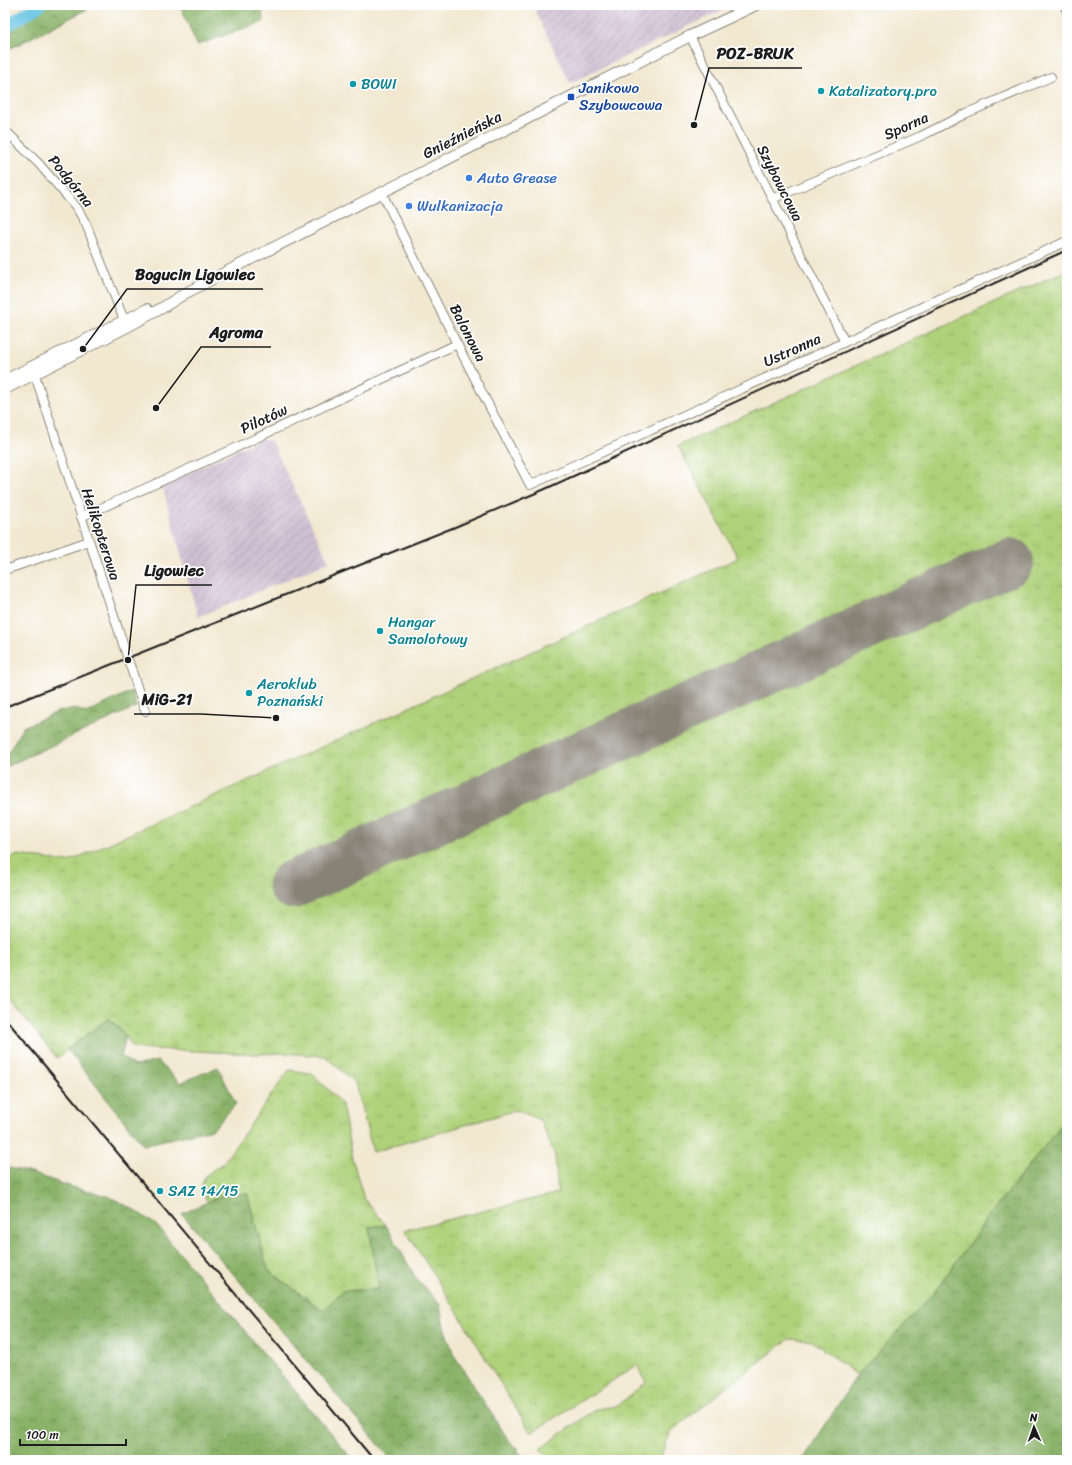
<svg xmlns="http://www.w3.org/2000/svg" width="1072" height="1465" font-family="Sriracha,sans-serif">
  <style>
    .industrial { fill: url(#industrial-furrows) }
    .grass { fill: url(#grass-tufts); stroke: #65764a }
    .forest { fill: url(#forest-crowns); stroke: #536842 }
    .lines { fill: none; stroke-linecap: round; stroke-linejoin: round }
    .river { stroke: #64c3e2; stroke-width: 13 }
    .runway { stroke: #878276; stroke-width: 48 }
    .minor-casing { stroke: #878276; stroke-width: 10 }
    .major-casing { stroke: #878276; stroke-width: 12 }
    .minor { stroke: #fff; stroke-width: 8 }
    .major { stroke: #fff; stroke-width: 10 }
    .rail { stroke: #1c1c1c; stroke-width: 2 }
    .culture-dot { fill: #0f9aa8; stroke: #fff; stroke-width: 1.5 }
    .transit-dot { fill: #1a4fb4; stroke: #fff; stroke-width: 1.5 }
    .shop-dot { fill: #3f7fe0; stroke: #fff; stroke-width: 1.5 }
    .labels { text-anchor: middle; stroke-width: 3.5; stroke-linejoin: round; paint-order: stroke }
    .culture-label { font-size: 15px; fill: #0d838f; stroke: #fff; text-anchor: start }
    .transit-label { font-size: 15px; fill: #164399; stroke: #fff; text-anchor: start }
    .street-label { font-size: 15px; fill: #1c1c1c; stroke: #fff }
    .shop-label { font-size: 15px; fill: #366cbe; stroke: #fff; text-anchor: start }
    .leader { fill: none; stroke: #1c1c1c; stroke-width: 1.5 }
    .callout-dot { fill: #1c1c1c; stroke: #fff; stroke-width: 1.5 }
    .callout-label { font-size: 16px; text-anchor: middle; font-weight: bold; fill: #1c1c1c; stroke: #fff; stroke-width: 3.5; stroke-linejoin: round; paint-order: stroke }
  </style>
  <defs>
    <pattern id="industrial-furrows" width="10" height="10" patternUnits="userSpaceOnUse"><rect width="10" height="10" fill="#cebed1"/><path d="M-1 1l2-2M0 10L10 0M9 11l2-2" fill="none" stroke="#b0a3b3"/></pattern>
    <pattern id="grass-tufts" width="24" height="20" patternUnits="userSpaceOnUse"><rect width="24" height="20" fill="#aed179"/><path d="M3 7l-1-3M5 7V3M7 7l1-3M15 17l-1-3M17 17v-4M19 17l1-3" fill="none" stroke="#95b368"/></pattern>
    <pattern id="forest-crowns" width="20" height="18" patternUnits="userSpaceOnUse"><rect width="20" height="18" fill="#8ab369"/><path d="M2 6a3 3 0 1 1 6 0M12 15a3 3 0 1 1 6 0" fill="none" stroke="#709156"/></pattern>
  </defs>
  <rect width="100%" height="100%" fill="#fff"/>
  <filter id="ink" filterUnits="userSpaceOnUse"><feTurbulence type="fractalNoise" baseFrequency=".025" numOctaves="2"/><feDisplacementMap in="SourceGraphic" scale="8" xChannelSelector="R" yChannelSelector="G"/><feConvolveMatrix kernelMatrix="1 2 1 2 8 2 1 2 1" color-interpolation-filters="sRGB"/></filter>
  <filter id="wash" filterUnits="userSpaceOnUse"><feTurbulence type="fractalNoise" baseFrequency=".012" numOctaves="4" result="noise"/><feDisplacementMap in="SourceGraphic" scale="16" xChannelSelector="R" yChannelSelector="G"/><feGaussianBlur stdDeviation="0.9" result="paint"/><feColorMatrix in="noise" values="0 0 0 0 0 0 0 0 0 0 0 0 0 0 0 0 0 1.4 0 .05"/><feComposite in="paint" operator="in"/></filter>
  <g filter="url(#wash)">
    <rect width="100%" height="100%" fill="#f2e8d0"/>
    <path class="industrial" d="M541 5H733L570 83 535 10Z
      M263 438 272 442 329 562 198 617 162 485Z"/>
    <path class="grass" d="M1067 270V1118L992 1212 933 1294 857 1375 812 1341 789 1339 690 1416 671 1432 659 1460H552L540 1449 596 1409 618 1406 646 1382 637 1365 531 1433 450 1300 405 1230 558 1193 555 1155 540 1120 517 1110 373 1152 355 1083 325 1056 282 1053 255 1054 133 1048 126 1036 109 1018 57 1058 5 994V860L18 855 68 862 738 558 678 446Z
      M289 1070 312 1073 342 1104 352 1158 364 1199 386 1225 369 1227 379 1289 342 1291 324 1311 268 1270 247 1193 220 1196 208 1202 200 1190 205 1176 224 1162Z"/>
    <path class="forest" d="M29 5H96L5 51V21Z
      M180 5H262L263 22 197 45Z
      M132 691 136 707 5 767V755L8 753 23 727 60 711 76 709 86 713Z
      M109 1018 126 1036 121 1056 134 1066 158 1061 180 1083 218 1067 236 1104 213 1129 143 1145 67 1049Z
      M1067 1118V1460H803L857 1375 933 1294 992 1212Z
      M5 1167 31 1173 72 1187 108 1196 133 1209 156 1225 353 1460H5Z
      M247 1193 268 1270 323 1311 342 1291 379 1289 369 1227 386 1225 417 1280 424 1286 440 1305 444 1327 454 1355 507 1438 526 1460H392L182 1214 220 1196Z"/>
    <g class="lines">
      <path class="river" d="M5 27 40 5"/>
      <path class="runway" d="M292 885 1010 562"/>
    </g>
  </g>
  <g filter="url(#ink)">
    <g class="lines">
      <defs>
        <path id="minor" d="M1064 5 1067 11
          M690 36 845 342
          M5 130 39 164 77 208 86 224 126 325
          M382 193 457 344 530 485 1067 241
          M772 199 921 136 967 113 1051 77
          M33 369 145 711
          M81 517 231 450 457 344
          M5 570 89 541"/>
        <path id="major" d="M5 380 147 309
          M5 389 127 327 162 308 184 294 253 258 690 36 756 5"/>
      </defs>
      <use href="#minor" class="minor-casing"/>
      <use href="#major" class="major-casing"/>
      <use href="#minor" class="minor"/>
      <use href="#major" class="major"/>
      <path class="rail" d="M5 707 455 527 543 490 1067 250
        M5 1018 374 1460"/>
    </g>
  </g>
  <g class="culture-dot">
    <circle cx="353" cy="84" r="4"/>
    <circle cx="821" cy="91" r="4"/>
    <circle cx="380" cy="631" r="4"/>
    <circle cx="249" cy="693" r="4"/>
    <circle cx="160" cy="1191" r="4"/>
  </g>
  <rect class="transit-dot" x="567" y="93" width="8" height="8" rx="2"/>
  <g class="shop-dot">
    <circle cx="469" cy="178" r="4"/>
    <circle cx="409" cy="206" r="4"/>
  </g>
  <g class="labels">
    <g class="culture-label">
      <text x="361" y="89">BOWI</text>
      <text x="829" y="96">Katalizatory.pro</text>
      <text x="388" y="627">Hangar<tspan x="388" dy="17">Samolotowy</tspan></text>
      <text x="257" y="689">Aeroklub<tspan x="257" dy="17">Poznański</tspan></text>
      <text x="168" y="1196">SAZ 14/15</text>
    </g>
    <g class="transit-label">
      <text x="579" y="93">Janikowo<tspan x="579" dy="17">Szybowcowa</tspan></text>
    </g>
    <g class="street-label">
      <text transform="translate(906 126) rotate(-24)" y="5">Sporna</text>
      <text transform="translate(462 135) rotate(-27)" y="5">Gnieźnieńska</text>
      <text transform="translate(71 181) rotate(51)" y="5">Podgórna</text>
      <text transform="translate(780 183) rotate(63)" y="5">Szybowcowa</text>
      <text transform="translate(468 333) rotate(63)" y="5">Balonowa</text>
      <text transform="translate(792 350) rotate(-24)" y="5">Ustronna</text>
      <text transform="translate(264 419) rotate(-25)" y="5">Pilotów</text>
      <text transform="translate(101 534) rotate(72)" y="5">Helikopterowa</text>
    </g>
    <g class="shop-label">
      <text x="477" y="183">Auto Grease</text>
      <text x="417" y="211">Wulkanizacja</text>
    </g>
  </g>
  <path class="leader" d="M694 125L709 68H802M83 349L127 289H263M156 408L201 347H271M128 660L136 585H212M276 718L201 714H134"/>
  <g class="callout-dot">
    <circle cx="694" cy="125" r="4"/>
    <circle cx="83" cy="349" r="4"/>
    <circle cx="156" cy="408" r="4"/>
    <circle cx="128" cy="660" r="4"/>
    <circle cx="276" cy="718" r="4"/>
  </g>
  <g class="callout-label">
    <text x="755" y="59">POZ-BRUK</text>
    <text x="195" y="280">Bogucin Ligowiec</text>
    <text x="236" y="338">Agroma</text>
    <text x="174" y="576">Ligowiec</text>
    <text x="167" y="705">MiG-21</text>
  </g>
  <rect width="1072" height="1465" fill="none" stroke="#fff" stroke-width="20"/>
  <g transform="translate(1034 1427) rotate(358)" stroke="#ffffff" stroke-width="3" paint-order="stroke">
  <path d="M0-3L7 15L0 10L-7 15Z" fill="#1c1c1c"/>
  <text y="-6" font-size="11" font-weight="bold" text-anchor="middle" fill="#1c1c1c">N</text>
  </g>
  <path d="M20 1439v6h106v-6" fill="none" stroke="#1c1c1c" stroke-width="2"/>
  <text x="26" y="1439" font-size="12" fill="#1c1c1c" stroke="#ffffff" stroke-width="3" paint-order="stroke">100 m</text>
</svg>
